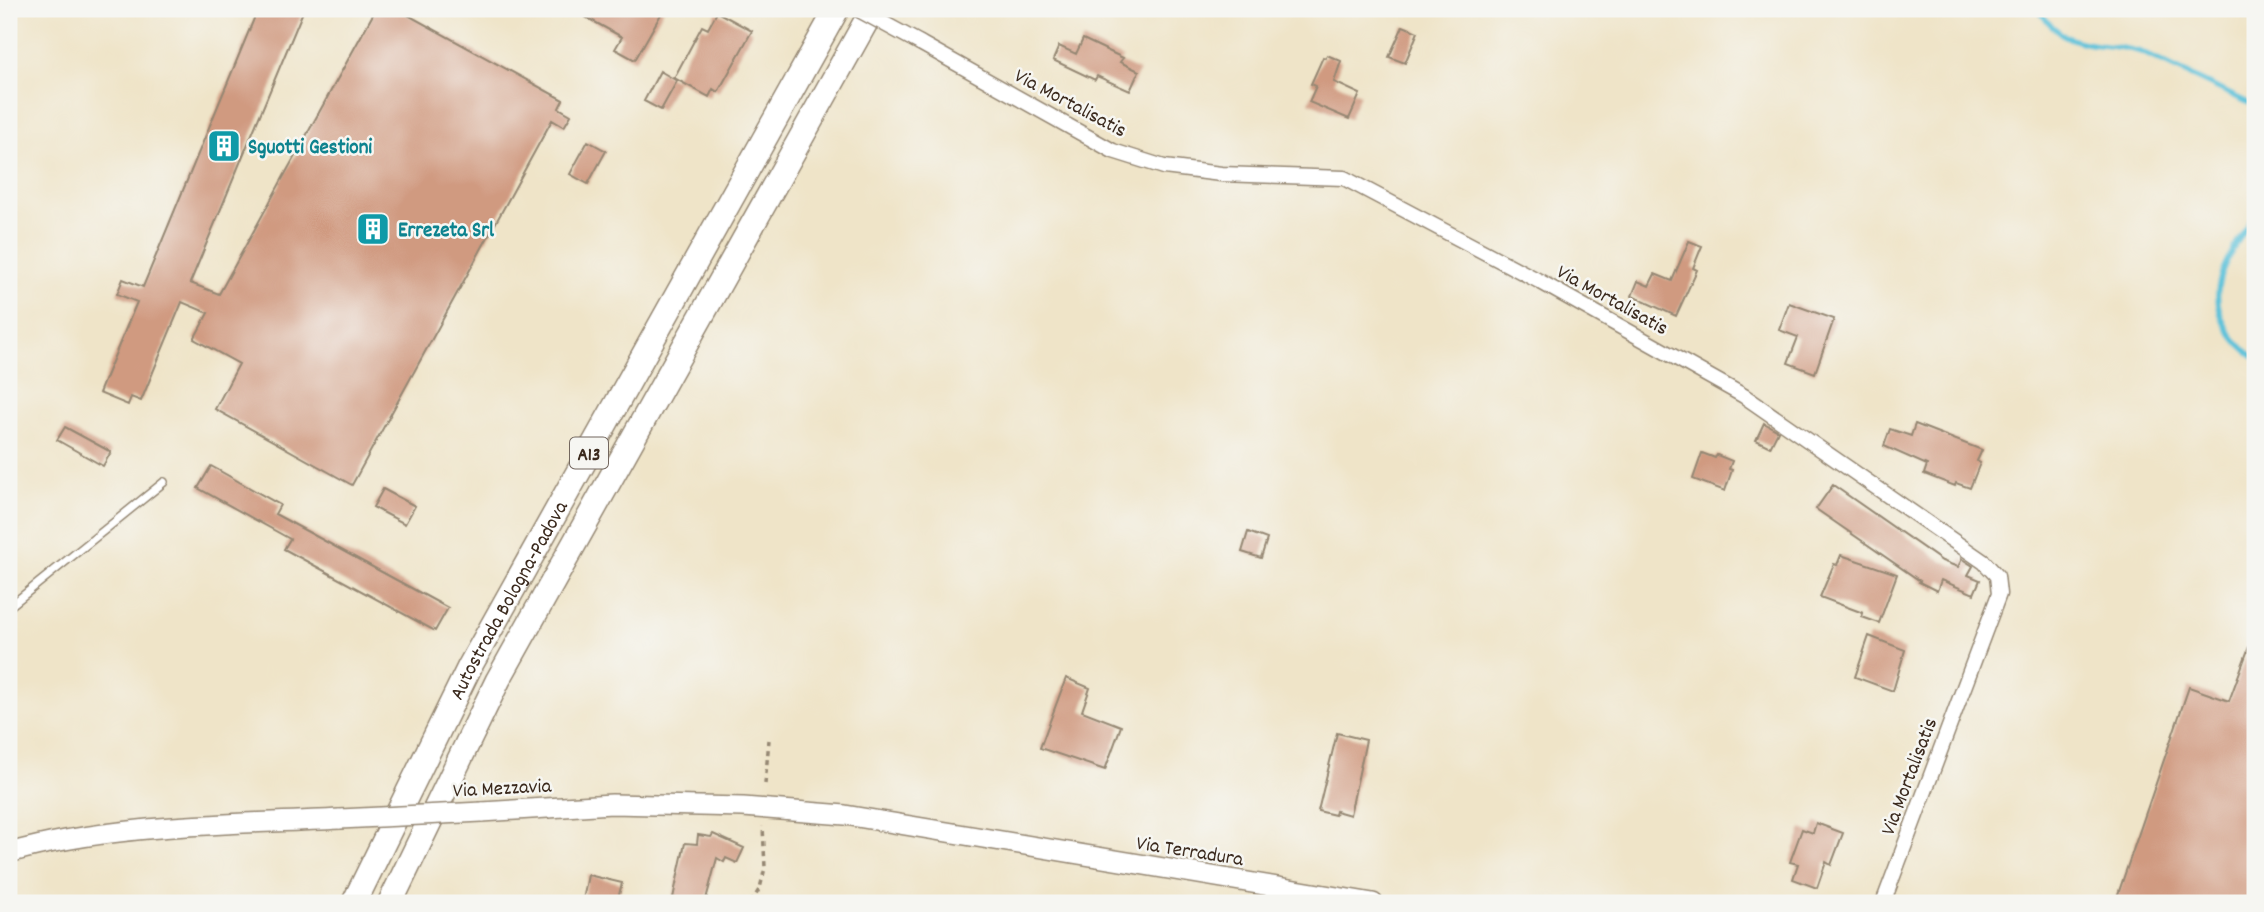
<svg xmlns="http://www.w3.org/2000/svg" width="2264" height="912" font-family="Dekko,sans-serif">
  <style>
    .lines { fill: none; stroke-linecap: round; stroke-linejoin: round }
    .stream { stroke: #5dc2da; stroke-width: 5 }
    .building { fill: #d09a80 }
    .service-casing { stroke: #958773; stroke-width: 10 }
    .minor-casing { stroke: #958773; stroke-width: 17 }
    .secondary-casing { stroke: #958773; stroke-width: 22 }
    .motorway-casing { stroke: #958773; stroke-width: 27 }
    .path { stroke: #958773; stroke-width: 3.5; stroke-dasharray: 5 5; stroke-linecap: butt }
    .service { stroke: #fff; stroke-width: 7 }
    .minor { stroke: #fff; stroke-width: 14 }
    .secondary { stroke: #fff; stroke-width: 19 }
    .motorway { stroke: #fff; stroke-width: 24 }
    .minor-bridge-casing { stroke: #958773; stroke-width: 17; stroke-linecap: butt }
    .secondary-bridge-casing { stroke: #958773; stroke-width: 22; stroke-linecap: butt }
    .minor-bridge { stroke: #fff; stroke-width: 14 }
    .secondary-bridge { stroke: #fff; stroke-width: 19 }
    .labels { text-anchor: middle; stroke-width: 5; stroke-linejoin: round; paint-order: stroke }
    .shield { fill: #f6f6f2; stroke: #73675e; stroke-width: 2 }
    .shield-label { font-size: 19px; font-weight: bold; fill: #3b2a1e }
    .street-label { font-size: 21px; fill: #3b2a1e; stroke: #f6f6f2 }
    .culture-label { font-size: 21px; font-weight: bold; fill: #0d838f; stroke: #f6f6f2; text-anchor: start }
  </style>
  <rect width="100%" height="100%" fill="#f6f6f2"/>
  <filter id="ink" filterUnits="userSpaceOnUse"><feTurbulence type="fractalNoise" baseFrequency=".0143" numOctaves="2"/><feDisplacementMap in="SourceGraphic" scale="14" xChannelSelector="R" yChannelSelector="G"/><feConvolveMatrix kernelMatrix="1 2 1 2 8 2 1 2 1" color-interpolation-filters="sRGB"/></filter>
  <filter id="wash" filterUnits="userSpaceOnUse"><feTurbulence type="fractalNoise" baseFrequency=".00686" numOctaves="4" result="noise"/><feDisplacementMap in="SourceGraphic" scale="28" xChannelSelector="R" yChannelSelector="G"/><feGaussianBlur stdDeviation="1.57" result="paint"/><feColorMatrix in="noise" values="0 0 0 0 0 0 0 0 0 0 0 0 0 0 0 0 0 1.4 0 .05"/><feComposite in="paint" operator="in"/></filter>
  <g filter="url(#wash)">
    <rect width="100%" height="100%" fill="#efe4c8"/>
    <g class="lines">
      <path class="stream" d="M2038 9C2069 55 2095 39 2141 52L2255 106
        M2255 214C2233 251 2201 286 2228 330 2236 341 2243 350 2255 357"/>
    </g>
    <g id="blocks">
      <path class="building" d="M258 9H304L190 283 219 294 376 9H397L563 100 559 108 571 115 564 127 552 120 352 485 215 409 239 364 194 339 208 313 182 302 141 401 131 397 128 405 99 393 137 302 117 294 123 279 143 287Z
        M571 9H664L635 60 615 49 622 37Z
        M717 12 752 31 718 92 713 89 709 97 674 78 702 26 708 29Z
        M1403 26 1418 32 1405 63 1389 57Z
        M1083 39 1123 58 1120 62 1139 71 1130 91 1097 76 1095 80 1053 60 1059 46 1076 54Z
        M1327 55 1341 61 1334 82 1360 94 1349 119 1309 102 1316 86 1311 84 1323 57 1325 58Z
        M660 71 677 81 661 110 644 101Z
        M588 141 606 151 588 184 570 174Z
        M1689 241 1702 246 1693 268 1697 270 1676 316 1632 296 1638 281 1649 286 1655 274 1672 281Z
        M1789 303 1834 319 1815 373 1788 363 1798 337 1779 330Z
        M1764 423 1778 431 1770 447 1756 440Z
        M1915 424 1982 450 1977 461 1980 463 1970 488 1956 483 1955 486 1924 474 1927 465 1884 446 1890 429 1911 436Z
        M65 427 111 452 103 466 57 440Z
        M1702 453 1715 458 1717 455 1732 461 1729 469 1732 470 1725 491 1693 479Z
        M211 466 280 505 275 514 448 608 435 631 284 549 290 539 198 488Z
        M1833 485 1942 561 1958 567 1962 559 1973 566 1968 575 1980 580 1974 594 1941 580 1937 591 1919 582 1920 581 1816 509Z
        M383 489 415 506 405 524 373 507Z
        M1248 532 1267 539 1261 558 1242 552Z
        M1841 555 1897 574 1879 623 1862 617 1863 613 1820 597 1834 564 1837 565Z
        M1869 636 1905 650 1893 691 1855 677Z
        M2253 636H2255V903H2115L2189 687 2229 701Z
        M1066 678 1090 688 1082 711 1121 726 1105 770 1040 748Z
        M1337 733 1366 740 1350 815 1336 811 1335 815 1318 811Z
        M1816 823 1843 833 1831 865 1826 862 1817 888 1793 879 1798 864 1790 862 1802 829 1813 833Z
        M713 834 744 848 737 863 726 858 724 862 717 858 705 903H694L673 898 685 843 697 844 698 835 711 837Z
        M588 875 622 883 617 903H599L583 900Z"/>
    </g>
  </g>
  <g filter="url(#ink)">
    <use href="#blocks" fill-opacity="0" stroke="#958773" stroke-width="2"/>
    <g class="lines">
      <defs>
        <path id="service" d="M9 607 164 482"/>
        <path id="minor" d="M920 43 1113 151 1164 167 1221 174 1344 178 1539 281 1744 396 1984 562 1997 576 1999 594 1883 903"/>
        <path id="secondary" d="M482 812 612 804 743 807 845 815 1373 903
          M9 853C114 823 231 825 340 819"/>
        <g id="motorway">
          <path id="s1" d="M354 903 470 666 837 9"/>
          <path d="M390 903 498 680 873 9"/>
        </g>
      </defs>
      <use href="#service" class="service-casing"/>
      <use href="#minor" class="minor-casing"/>
      <use href="#secondary" class="secondary-casing"/>
      <use href="#motorway" class="motorway-casing"/>
      <path class="path" d="M765 784 769 740
        M751 903 760 888 765 868 763 826"/>
      <use href="#service" class="service"/>
      <use href="#minor" class="minor"/>
      <use href="#secondary" class="secondary"/>
      <use href="#motorway" class="motorway"/>
      <defs>
        <path id="minor-bridge" d="M857 9 920 43"/>
        <path id="secondary-bridge" d="M340 819 482 812"/>
      </defs>
      <use href="#minor-bridge" class="minor-bridge-casing"/>
      <use href="#secondary-bridge" class="secondary-bridge-casing"/>
      <use href="#minor-bridge" class="minor-bridge"/>
      <use href="#secondary-bridge" class="secondary-bridge"/>
    </g>
  </g>
  <defs>
    <symbol id="building-square" viewBox="-11 -11 22 22"><rect x="-9" y="-9" width="18" height="18" rx="4" fill="#0f9aa8" stroke="#f6f6f2"/><path d="M-4-6H4V6H1V3H-1V6H-4ZM-2.5-4.3h1.7v1.8h-1.7ZM.8-4.3h1.7v1.8H.8ZM-2.5-1h1.7V.8h-1.7ZM.8-1h1.7V.8H.8Z" fill="#fff"/></symbol>
  </defs>
  <g fill-rule="evenodd">
    <use href="#building-square" x="205" y="127" width="38" height="38"/>
    <use href="#building-square" x="354" y="210" width="38" height="38"/>
  </g>
  <g class="labels">
    <rect class="shield" x="570" y="437.5" width="38" height="31" rx="5"/>
    <g class="shield-label">
      <text x="589" y="460">A13</text>
    </g>
    <g class="street-label">
      <text transform="translate(1071 102) rotate(28)" y="7">Via Mortalisatis</text>
      <text transform="translate(1613 299) rotate(29)" y="7">Via Mortalisatis</text>
      <text dy="7" stroke="none"><textPath href="#s1" startOffset="340">Autostrada Bologna-Padova</textPath></text>
      <text transform="translate(1908 776) rotate(-69)" y="7">Via Mortalisatis</text>
      <text transform="translate(502 787) rotate(-3)" y="7">Via Mezzavia</text>
      <text transform="translate(1190 850) rotate(9)" y="7">Via Terradura</text>
    </g>
    <g class="culture-label">
      <text x="248" y="153">Sguotti Gestioni</text>
      <text x="398" y="236">Errezeta Srl</text>
    </g>
  </g>
  <rect width="2264" height="912" fill="none" stroke="#f6f6f2" stroke-width="35"/>
</svg>
